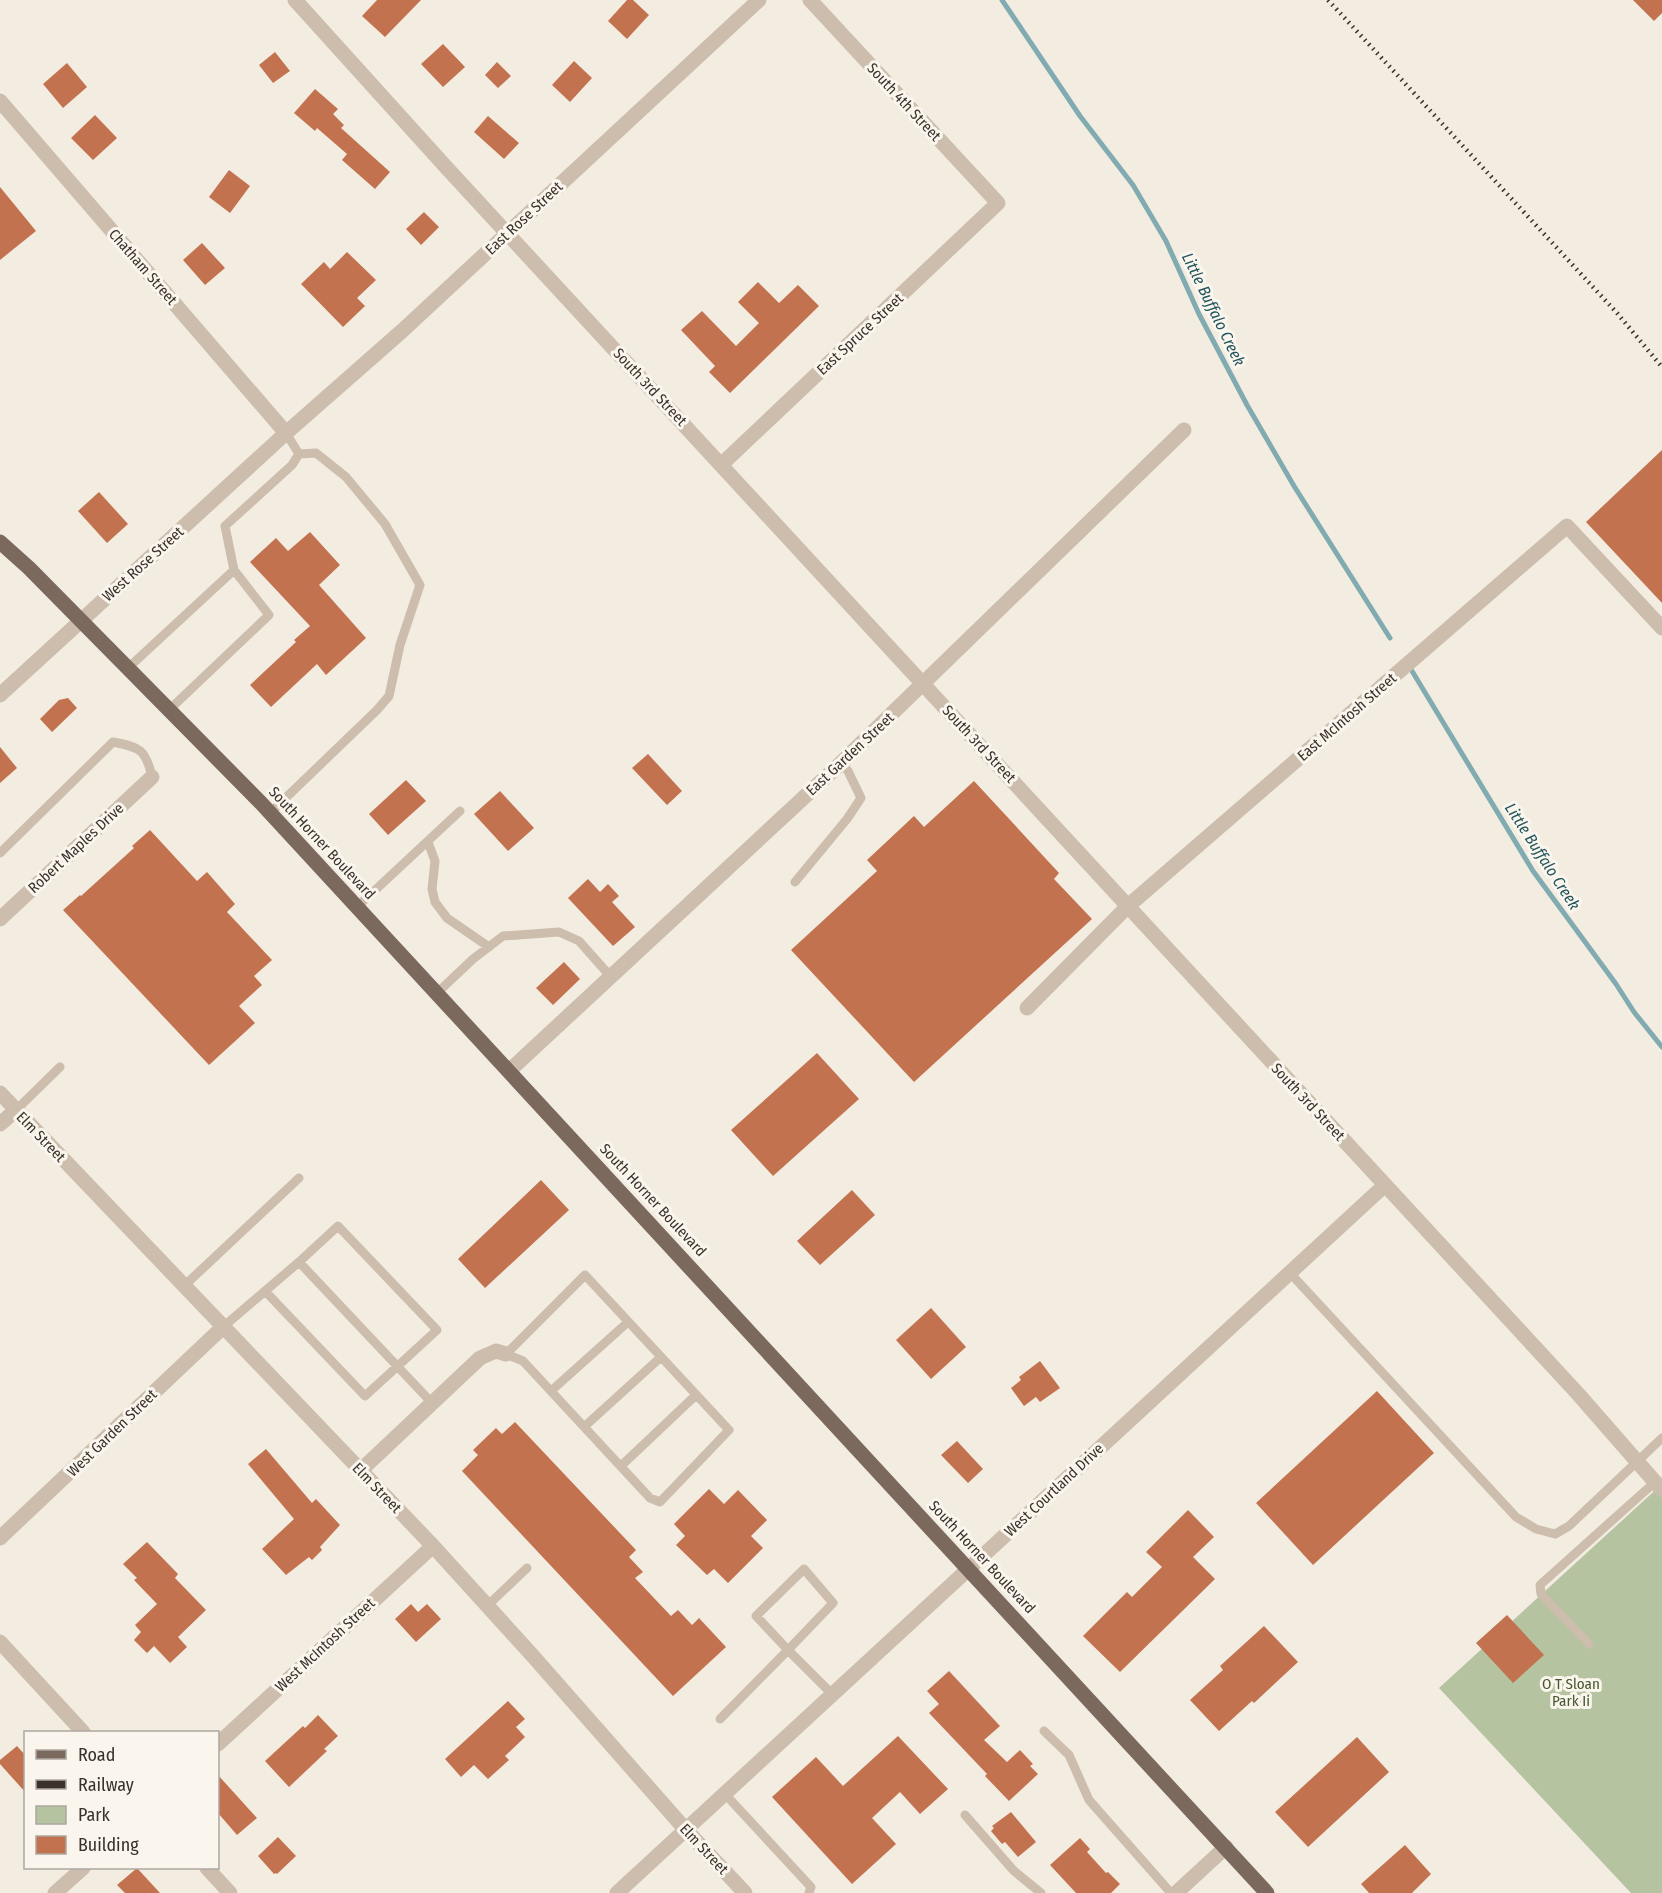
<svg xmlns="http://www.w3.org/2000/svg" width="1662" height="1893" font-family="'Fira Sans Condensed',sans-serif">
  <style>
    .green { fill: #b5c3a1 }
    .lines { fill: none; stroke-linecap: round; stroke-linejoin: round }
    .stream { stroke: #81abb0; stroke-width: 5 }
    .building { fill: #c3724f }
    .service { stroke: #ccbdad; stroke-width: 9 }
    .minor { stroke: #ccbdad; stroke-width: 15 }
    .tertiary { stroke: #ccbdad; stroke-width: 15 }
    .primary { stroke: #7c695d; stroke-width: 15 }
    .rail { stroke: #3a312b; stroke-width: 4.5; stroke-dasharray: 1.5 4.5; stroke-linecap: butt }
    .labels { text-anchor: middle; stroke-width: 6; stroke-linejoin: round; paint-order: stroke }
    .street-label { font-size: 15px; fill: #3a312b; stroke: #faf6ee }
    .park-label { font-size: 15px; fill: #47582f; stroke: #faf6ee }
    .water-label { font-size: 16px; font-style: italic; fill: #21545b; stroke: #faf6ee }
  </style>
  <rect width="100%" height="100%" fill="#f3ece1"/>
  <path class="green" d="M1662 1484V1893H1631L1439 1688Z"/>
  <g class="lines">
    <path class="stream" d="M1002 0 1080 116 1133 185 1166 241 1199 314 1247 405 1294 486 1390 638
      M1412 671 1533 871 1616 984 1634 1012 1662 1047"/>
  </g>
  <path class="building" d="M377 0H421L385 37 362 16Z
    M627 0H633L649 15 627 39 608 21Z
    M1633 0H1662V13L1654 21Z
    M443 44 465 67 443 87 421 64Z
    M275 52 290 71 273 83 259 65Z
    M574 61 592 78 570 102 552 85Z
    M497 62 511 76 498 88 485 75Z
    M67 63 87 87 63 108 43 84Z
    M315 89 338 109 333 114 344 125 341 128 390 172 375 189 342 160 347 154 317 128 315 131 294 113Z
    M95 115 117 138 93 160 71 138Z
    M488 116 519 143 504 159 474 132Z
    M229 170 250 186 230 213 209 197Z
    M0 187 36 231 0 260Z
    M424 212 439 227 421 245 406 229Z
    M202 243 225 268 205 285 183 260Z
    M347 252 376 280 357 298 365 306 343 327 301 284 324 262 330 269Z
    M758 282 779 303 798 285 819 306 730 393 709 372 715 366 681 330 702 311 736 346 759 323 738 302Z
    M1662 450V603L1586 522Z
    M99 492 128 524 107 543 78 511Z
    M310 532 340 565 319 585 366 638 326 675 317 664 271 707 250 685 296 642 294 640 310 626 250 562 276 538 288 551Z
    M68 698 77 708 52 732 40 719 59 700Z
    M0 747 17 768 0 783Z
    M648 754 682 791 667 805 632 768Z
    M406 780 426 801 388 835 369 814Z
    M974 781 1059 873 1054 879 1092 919 914 1082 791 950 877 871 867 860 914 816 924 827Z
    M500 791 534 828 508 851 474 814Z
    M150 830 197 881 207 872 235 904 227 912 272 960 254 976 262 985 239 1006 255 1023 209 1065 63 910 80 895 81 896 134 848 132 846Z
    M588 879 600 892 608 884 619 896 612 902 635 927 613 946 568 898Z
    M564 962 580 979 553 1005 536 988Z
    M817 1053 859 1099 773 1176 731 1130Z
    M541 1180 569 1210 485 1288 458 1259Z
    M852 1190 875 1215 820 1265 797 1241Z
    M931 1308 966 1347 931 1379 896 1340Z
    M1040 1361 1060 1388 1040 1402 1036 1397 1024 1406 1011 1388 1021 1380 1019 1377Z
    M1377 1391 1434 1453 1313 1565 1256 1503Z
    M515 1422 636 1550 629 1557 643 1572 635 1578 671 1616 678 1610 692 1625 699 1618 726 1647 673 1696 462 1471 478 1455 473 1450 496 1428 502 1434Z
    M957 1441 983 1469 968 1483 941 1455Z
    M266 1449 312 1503 316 1499 340 1525 320 1547 322 1550 312 1560 309 1557 286 1575 262 1549 294 1519 248 1464Z
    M709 1489 724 1504 738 1490 767 1520 751 1536 763 1548 728 1583 714 1569 707 1575 676 1545 685 1536 674 1524Z
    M1188 1510 1214 1537 1193 1557 1215 1579 1120 1672 1083 1636 1127 1592 1132 1597 1162 1567 1146 1552Z
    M147 1542 178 1574 175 1578 206 1610 178 1637 187 1647 170 1663 154 1646 147 1653 134 1640 141 1632 135 1625 157 1604 134 1580 137 1578 123 1564Z
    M411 1604 418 1612 427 1604 441 1619 416 1642 395 1619Z
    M1507 1615 1544 1655 1513 1683 1476 1643Z
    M1264 1626 1298 1662 1254 1703 1252 1701 1219 1731 1190 1700 1223 1670 1220 1666Z
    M949 1671 1000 1726 984 1740 1007 1762 1020 1750 1033 1764 1030 1766 1038 1774 1009 1801 985 1776 987 1774 929 1713 939 1704 927 1691Z
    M508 1701 525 1719 516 1727 525 1737 505 1756 509 1760 488 1779 474 1765 461 1777 445 1759Z
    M318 1715 338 1736 324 1749 327 1751 289 1787 265 1761 303 1726 305 1728Z
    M898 1736 948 1789 920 1814 900 1792 872 1818 896 1844 852 1884 772 1797 816 1757 843 1786Z
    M1357 1737 1389 1772 1308 1847 1275 1812Z
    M17 1746 26 1756V1793L0 1764V1760Z
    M218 1775 257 1818 237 1835 218 1813Z
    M1011 1812 1036 1842 1018 1857 1005 1842 1002 1844 991 1831 994 1828 992 1826Z
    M278 1837 296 1856 277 1874 276 1873 274 1874 258 1856Z
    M1080 1838 1090 1849 1087 1852 1106 1873 1108 1872 1120 1884 1111 1893H1076L1050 1865Z
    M1405 1845 1431 1874 1412 1893H1369L1361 1884Z
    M137 1868 160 1893H125L117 1885Z"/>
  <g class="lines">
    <path class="service" d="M286 433 299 454
      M234 570 225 526 292 465 299 454 316 453 346 477 385 524 420 585 400 645 389 696 377 710 270 813
      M128 668 234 570 269 615 169 710
      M428 842 435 861 432 889 435 902 447 918 489 947
      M0 853 113 742C140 747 146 750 152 777
      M795 882 847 819 861 798 848 771 841 763
      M357 907 460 811
      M437 993 473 959 503 936 559 932 579 941 611 977
      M16 1110 60 1067
      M1290 1273 1516 1517 1536 1529 1555 1534 1569 1526 1662 1438
      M585 1275 729 1430 660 1502 650 1498 523 1361 506 1354Z
      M184 1286 299 1178
      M265 1291 365 1396 437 1330 338 1226 299 1262
      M223 1327 299 1262 432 1403
      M551 1391 628 1322
      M584 1427 661 1357
      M621 1466 696 1395
      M804 1569 833 1603 788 1650 756 1616Z
      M487 1606 527 1568
      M1589 1644 1541 1594 1540 1585 1655 1482
      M720 1719 788 1650 832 1694
      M1044 1731 1069 1755 1089 1800 1171 1893
      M724 1793 811 1887 809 1893
      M965 1815 1014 1871 1041 1893"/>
    <path class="minor" d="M0 101 286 433
      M722 464 998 203 810 0
      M0 919 152 777
      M1027 1008 1128 906 1567 526 1662 628
      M509 1071 841 763 1184 430
      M0 1093 433 1546 532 1655 685 1829 745 1893
      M0 1124 16 1110
      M360 1471 480 1358 496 1351 506 1354
      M0 1538 223 1327
      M218 1744 433 1546
      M55 1893 83 1868
      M617 1893 1385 1185
      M1176 1893 1226 1847"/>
    <path class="tertiary" d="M295 0 445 166 1579 1395 1662 1490
      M0 695 286 433 402 331 759 0
      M0 1642 83 1732
      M207 1868 230 1893"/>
    <path class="primary" d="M0 542 29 568 261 803 1267 1893"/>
    <path class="rail" d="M1328 0 1617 313 1662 367"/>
  </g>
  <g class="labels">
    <g class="street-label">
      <text transform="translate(904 102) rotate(47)" y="5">South 4th Street</text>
      <text transform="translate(524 218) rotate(-43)" y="5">East Rose Street</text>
      <text transform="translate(143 267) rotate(49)" y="5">Chatham Street</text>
      <text transform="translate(860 334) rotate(-43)" y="5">East Spruce Street</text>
      <text transform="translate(650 387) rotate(47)" y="5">South 3rd Street</text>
      <text transform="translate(143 564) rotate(-42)" y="5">West Rose Street</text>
      <text transform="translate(1347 717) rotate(-41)" y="5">East McIntosh Street</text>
      <text transform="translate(979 744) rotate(47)" y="5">South 3rd Street</text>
      <text transform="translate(850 754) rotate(-43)" y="5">East Garden Street</text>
      <text transform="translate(322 843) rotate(47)" y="5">South Horner Boulevard</text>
      <text transform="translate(76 848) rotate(-43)" y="5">Robert Maples Drive</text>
      <text transform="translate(1308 1102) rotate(47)" y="5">South 3rd Street</text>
      <text transform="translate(41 1137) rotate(46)" y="5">Elm Street</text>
      <text transform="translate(653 1200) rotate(47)" y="5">South Horner Boulevard</text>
      <text transform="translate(112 1433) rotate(-44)" y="5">West Garden Street</text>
      <text transform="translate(377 1488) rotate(46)" y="5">Elm Street</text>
      <text transform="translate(1054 1490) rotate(-43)" y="5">West Courtland Drive</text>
      <text transform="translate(982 1557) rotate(47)" y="5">South Horner Boulevard</text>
      <text transform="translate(325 1645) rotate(-43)" y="5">West McIntosh Street</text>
      <text transform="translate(704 1849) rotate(47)" y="5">Elm Street</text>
    </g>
    <g class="park-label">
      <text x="1571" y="1689">O T Sloan<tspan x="1571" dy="17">Park Ii</tspan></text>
    </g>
    <g class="water-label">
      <text transform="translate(1214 309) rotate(64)" y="6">Little Buffalo Creek</text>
      <text transform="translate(1543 856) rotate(57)" y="6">Little Buffalo Creek</text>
    </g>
  </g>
  <rect x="24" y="1731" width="195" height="138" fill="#faf6ee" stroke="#ada7a0" stroke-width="1.5"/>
  <rect x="36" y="1750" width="30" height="9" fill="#7c695d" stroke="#ada7a0" stroke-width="1.5"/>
  <text x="78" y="1761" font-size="18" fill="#3a312b">Road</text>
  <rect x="36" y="1780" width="30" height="9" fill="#3a312b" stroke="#ada7a0" stroke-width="1.5"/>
  <text x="78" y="1791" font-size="18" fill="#3a312b">Railway</text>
  <rect x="36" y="1806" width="30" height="18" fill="#b5c3a1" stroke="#ada7a0" stroke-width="1.5"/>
  <text x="78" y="1821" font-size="18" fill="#3a312b">Park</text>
  <rect x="36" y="1836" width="30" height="18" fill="#c3724f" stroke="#ada7a0" stroke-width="1.5"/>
  <text x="78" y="1851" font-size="18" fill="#3a312b">Building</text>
</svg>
